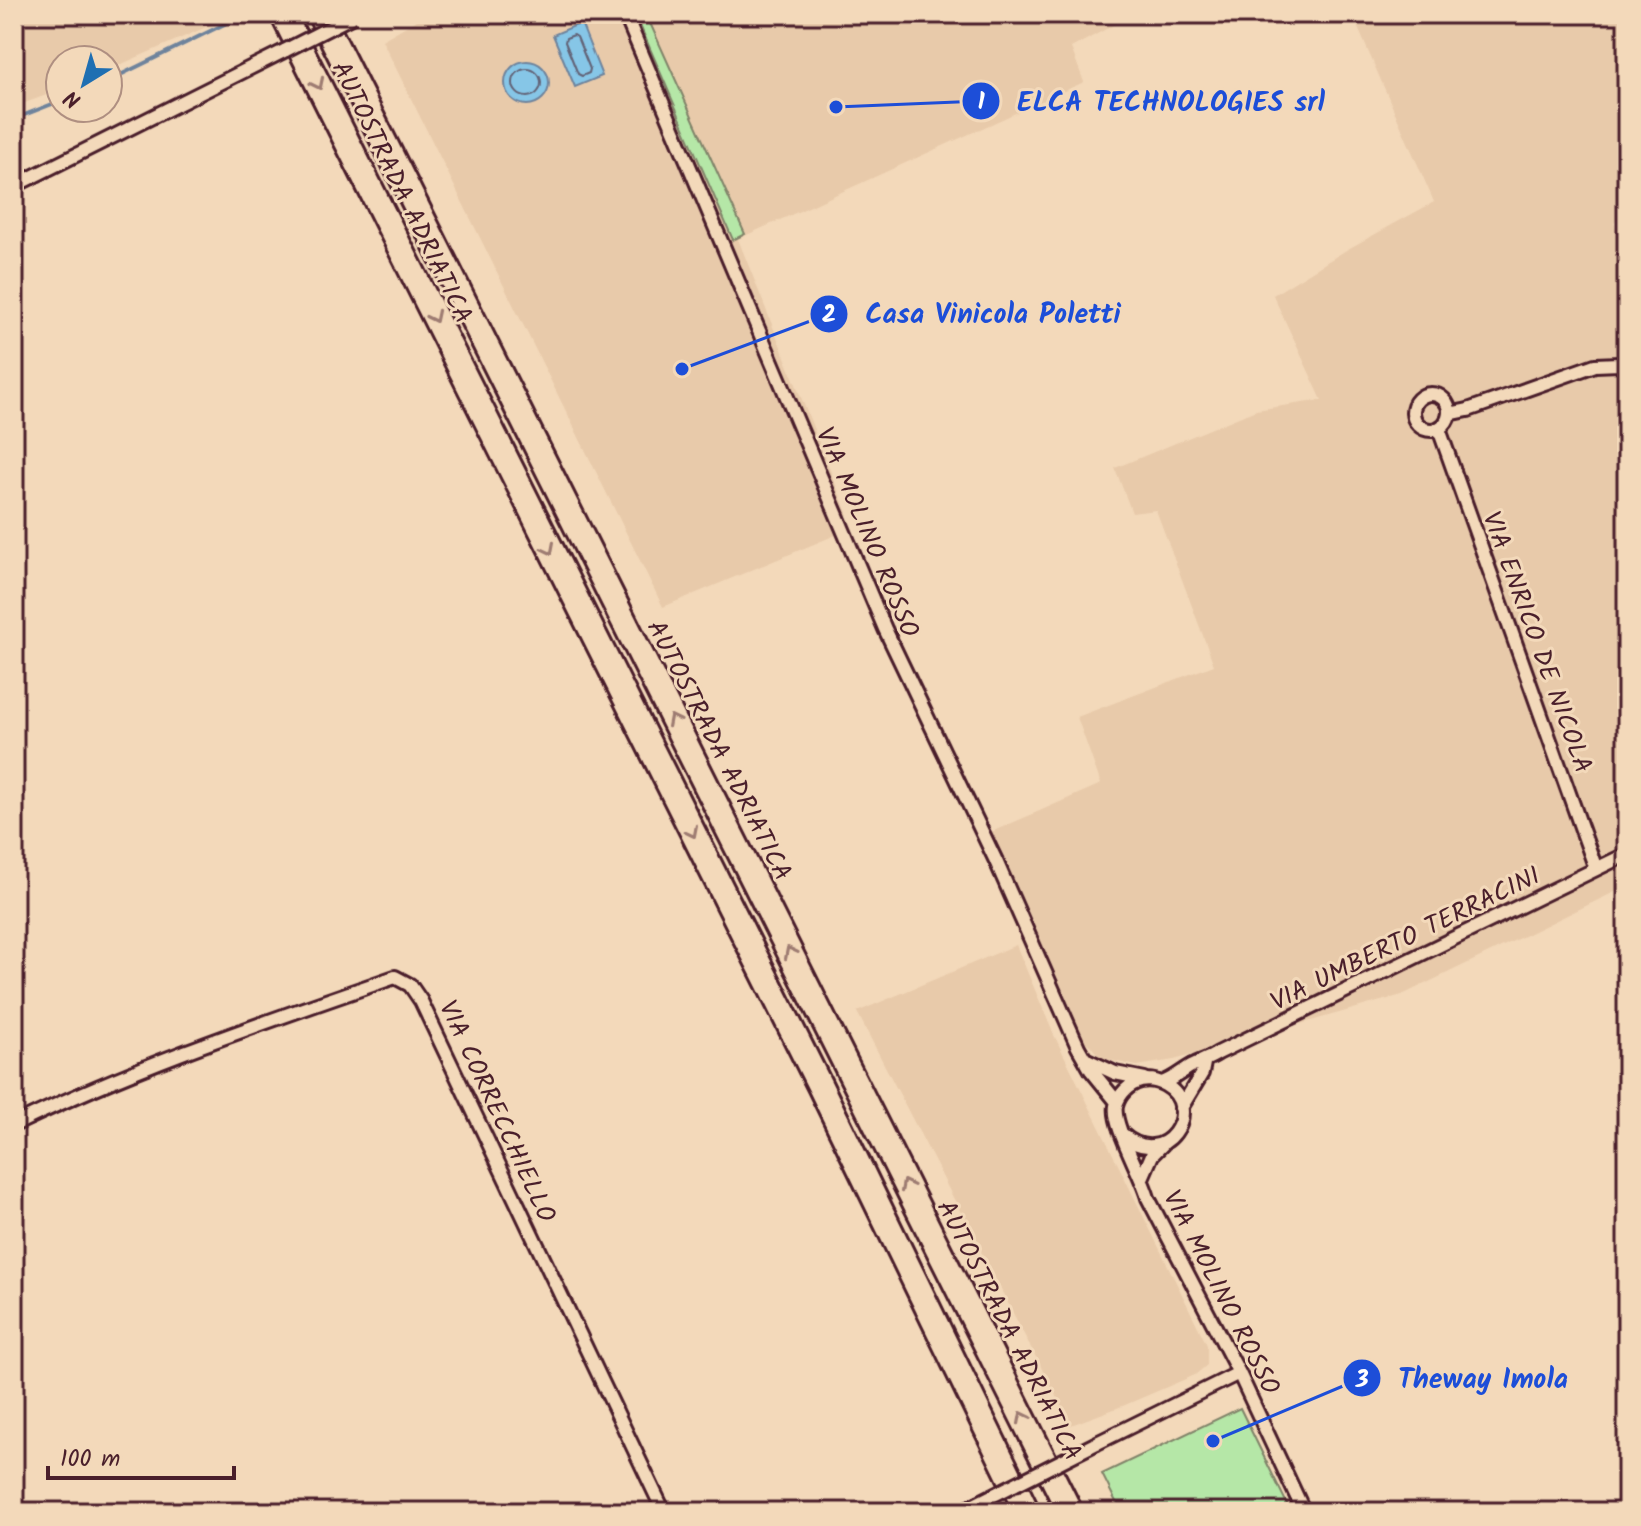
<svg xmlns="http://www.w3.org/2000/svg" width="1641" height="1526" font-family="Kalam,sans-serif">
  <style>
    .built { fill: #e8caaa }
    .green { fill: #b5e7a7; stroke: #808369; stroke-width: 2 }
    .water { fill: #86c6e7; stroke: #6e839c; stroke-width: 2 }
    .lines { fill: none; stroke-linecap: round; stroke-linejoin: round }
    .shore { stroke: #626276; stroke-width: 2 }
    .stream { stroke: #6e839c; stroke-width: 4 }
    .street-casing { stroke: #4a1f2b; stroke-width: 18 }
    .highway-casing { stroke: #4a1f2b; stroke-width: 30 }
    .street { stroke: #f3d9ba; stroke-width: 12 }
    .highway { stroke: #f3d9ba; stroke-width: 24 }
    .street-bridge-casing { stroke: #4a1f2b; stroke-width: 18; stroke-linecap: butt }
    .street-bridge { stroke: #f3d9ba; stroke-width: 12 }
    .oneway { stroke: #9e7c72 }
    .labels { text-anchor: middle; stroke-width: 6; stroke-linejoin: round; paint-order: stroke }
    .street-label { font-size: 26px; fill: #4a1f2b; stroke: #f3d9ba }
    .leader { fill: none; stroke: #1d4ed8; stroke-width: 3 }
    .callout-dot { fill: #1d4ed8; stroke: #f3d9ba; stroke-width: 3 }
    .mark-label { font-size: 24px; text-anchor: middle; font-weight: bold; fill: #fff }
    .callout-label { font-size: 28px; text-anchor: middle; font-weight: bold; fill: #1d4ed8; stroke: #f3d9ba; stroke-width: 6; stroke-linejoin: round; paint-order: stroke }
  </style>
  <rect width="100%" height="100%" fill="#f3d9ba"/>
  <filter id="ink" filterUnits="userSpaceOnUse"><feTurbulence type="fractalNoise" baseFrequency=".0125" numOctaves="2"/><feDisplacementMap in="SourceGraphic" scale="16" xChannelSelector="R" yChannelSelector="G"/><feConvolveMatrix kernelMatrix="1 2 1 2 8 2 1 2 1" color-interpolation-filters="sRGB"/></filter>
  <g filter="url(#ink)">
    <path class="built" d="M14 14H236L108 70V60H60V90L14 107Z
      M427 14H1134L1071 48 1084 82 738 239 848 515 832 521 838 534 663 607 382 40Z
      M1352 14H1627V213L1614 223 1627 260V886L1402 995 1174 1060 1137 1066 1109 1060 1098 1055 1091 1046 1077 1035 989 833 1101 784 1077 717 1214 665 1156 510 1132 513 1115 468 1256 410 1322 400 1273 295 1348 249 1434 202Z
      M1016 945 1054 1035 1207 1345V1365L1195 1375 1125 1405 1071 1425 857 1012Z"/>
    <path class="green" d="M635 14H646L745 234 733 240Z
      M1240 1408 1291 1512H1121L1102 1474Z"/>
    <path class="water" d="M581 23 602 76 575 87 553 35Z
      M505 83a22 22 0 1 1 44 0a22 22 0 1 1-44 0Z"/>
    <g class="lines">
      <path class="shore" d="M574 35 577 37 590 69 589 73 582 76 578 74 565 42 566 38Z
        M513 83a14 14 0 1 1 28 0a14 14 0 1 1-28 0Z"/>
      <path class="stream" d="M108 81 245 14
        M14 119 60 101"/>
      <defs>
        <path id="street" d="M625 14 885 629 996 861 1078 1047 1091 1070 1117 1102
          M14 186 286 50
          M1413 412a18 18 0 1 1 36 0a18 18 0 1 1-36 0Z
          M1449 414 1468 410 1595 365 1619 364 1627 366
          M1439 429 1596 869
          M1087 1060 1115 1073 1145 1079
          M1162 1083C1174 1079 1182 1071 1193 1065 1201 1061 1209 1059 1218 1053L1627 854
          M1181 1108 1202 1073 1204 1063
          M14 1125C137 1065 266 1022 395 977L410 985 421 1001 664 1512
          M1122 1134C1165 1173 1206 1108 1165 1085 1158 1081 1149 1079 1141 1081 1129 1084 1119 1094 1116 1106 1112 1125 1142 1175 1148 1198L1239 1373 1304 1512
          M1142 1178 1152 1155 1163 1144
          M1097 1443 1239 1373
          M961 1512 972 1506"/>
        <path id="highway" d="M283 14 820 1086 1027 1512
          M320 14 1070 1512"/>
      </defs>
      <use href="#street" class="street-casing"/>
      <use href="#highway" class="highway-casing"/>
      <use href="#street" class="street"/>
      <use href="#highway" class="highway"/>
      <defs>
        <path id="street-bridge" d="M286 50 353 16
          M972 1506 1097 1443"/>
      </defs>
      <use href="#street-bridge" class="street-bridge-casing"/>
      <use href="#street-bridge" class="street-bridge"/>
    </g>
    <defs><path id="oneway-chevron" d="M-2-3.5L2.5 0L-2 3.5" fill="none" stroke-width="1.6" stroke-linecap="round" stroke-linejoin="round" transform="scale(2)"/></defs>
    <g class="oneway">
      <use href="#oneway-chevron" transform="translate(318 84) rotate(64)"/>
      <use href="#oneway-chevron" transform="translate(434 317) rotate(64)"/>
      <use href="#oneway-chevron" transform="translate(549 549) rotate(63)"/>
      <use href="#oneway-chevron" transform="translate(673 720) rotate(-117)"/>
      <use href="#oneway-chevron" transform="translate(692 832) rotate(63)"/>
      <use href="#oneway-chevron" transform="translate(790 952) rotate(-117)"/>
      <use href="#oneway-chevron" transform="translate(906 1185) rotate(-117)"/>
      <use href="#oneway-chevron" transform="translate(1023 1417) rotate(-117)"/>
    </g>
  </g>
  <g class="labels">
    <g class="street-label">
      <text transform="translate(403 192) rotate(64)" y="9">AUTOSTRADA ADRIATICA</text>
      <text transform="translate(868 532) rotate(67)" y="9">VIA MOLINO ROSSO</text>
      <text transform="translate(1538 642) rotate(70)" y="9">VIA ENRICO DE NICOLA</text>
      <text transform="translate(720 750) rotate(63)" y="9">AUTOSTRADA ADRIATICA</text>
      <text transform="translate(1405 938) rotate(-26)" y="9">VIA UMBERTO TERRACINI</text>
      <text transform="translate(498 1111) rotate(65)" y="9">VIA CORRECCHIELLO</text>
      <text transform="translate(1222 1292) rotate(63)" y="9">VIA MOLINO ROSSO</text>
      <text transform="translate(1010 1330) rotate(63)" y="9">AUTOSTRADA ADRIATICA</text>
    </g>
  </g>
  <path class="leader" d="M836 107L981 101M682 369L829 314M1213 1441L1362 1378"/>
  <g class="callout-dot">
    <circle cx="836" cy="107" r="8"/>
    <circle cx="682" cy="369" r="8"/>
    <circle cx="1213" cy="1441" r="8"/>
    <circle cx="981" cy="101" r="20"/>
    <circle cx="829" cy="314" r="20"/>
    <circle cx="1362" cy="1378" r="20"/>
  </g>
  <g class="mark-label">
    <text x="981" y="109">1</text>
    <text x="829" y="322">2</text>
    <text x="1362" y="1387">3</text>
  </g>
  <g class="callout-label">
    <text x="1171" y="111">ELCA TECHNOLOGIES srl</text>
    <text x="993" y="323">Casa Vinicola Poletti</text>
    <text x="1483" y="1388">Theway Imola</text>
  </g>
  <rect width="1641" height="1526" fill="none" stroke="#f3d9ba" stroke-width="48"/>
  <rect x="24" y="24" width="1593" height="1478" fill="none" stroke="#4a1f2b" stroke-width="3" filter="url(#ink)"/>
  <g transform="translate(84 84) rotate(217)"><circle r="38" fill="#f3d9ba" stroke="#af8f81" stroke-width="2"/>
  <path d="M0-6L14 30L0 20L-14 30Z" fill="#1f6fb2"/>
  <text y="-12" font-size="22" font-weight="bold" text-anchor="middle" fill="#4a1f2b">N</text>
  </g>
  <path d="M48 1466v12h186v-12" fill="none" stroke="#4a1f2b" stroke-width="4"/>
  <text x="60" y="1466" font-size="24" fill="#4a1f2b" stroke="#f3d9ba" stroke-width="6" paint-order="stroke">100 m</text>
</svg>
